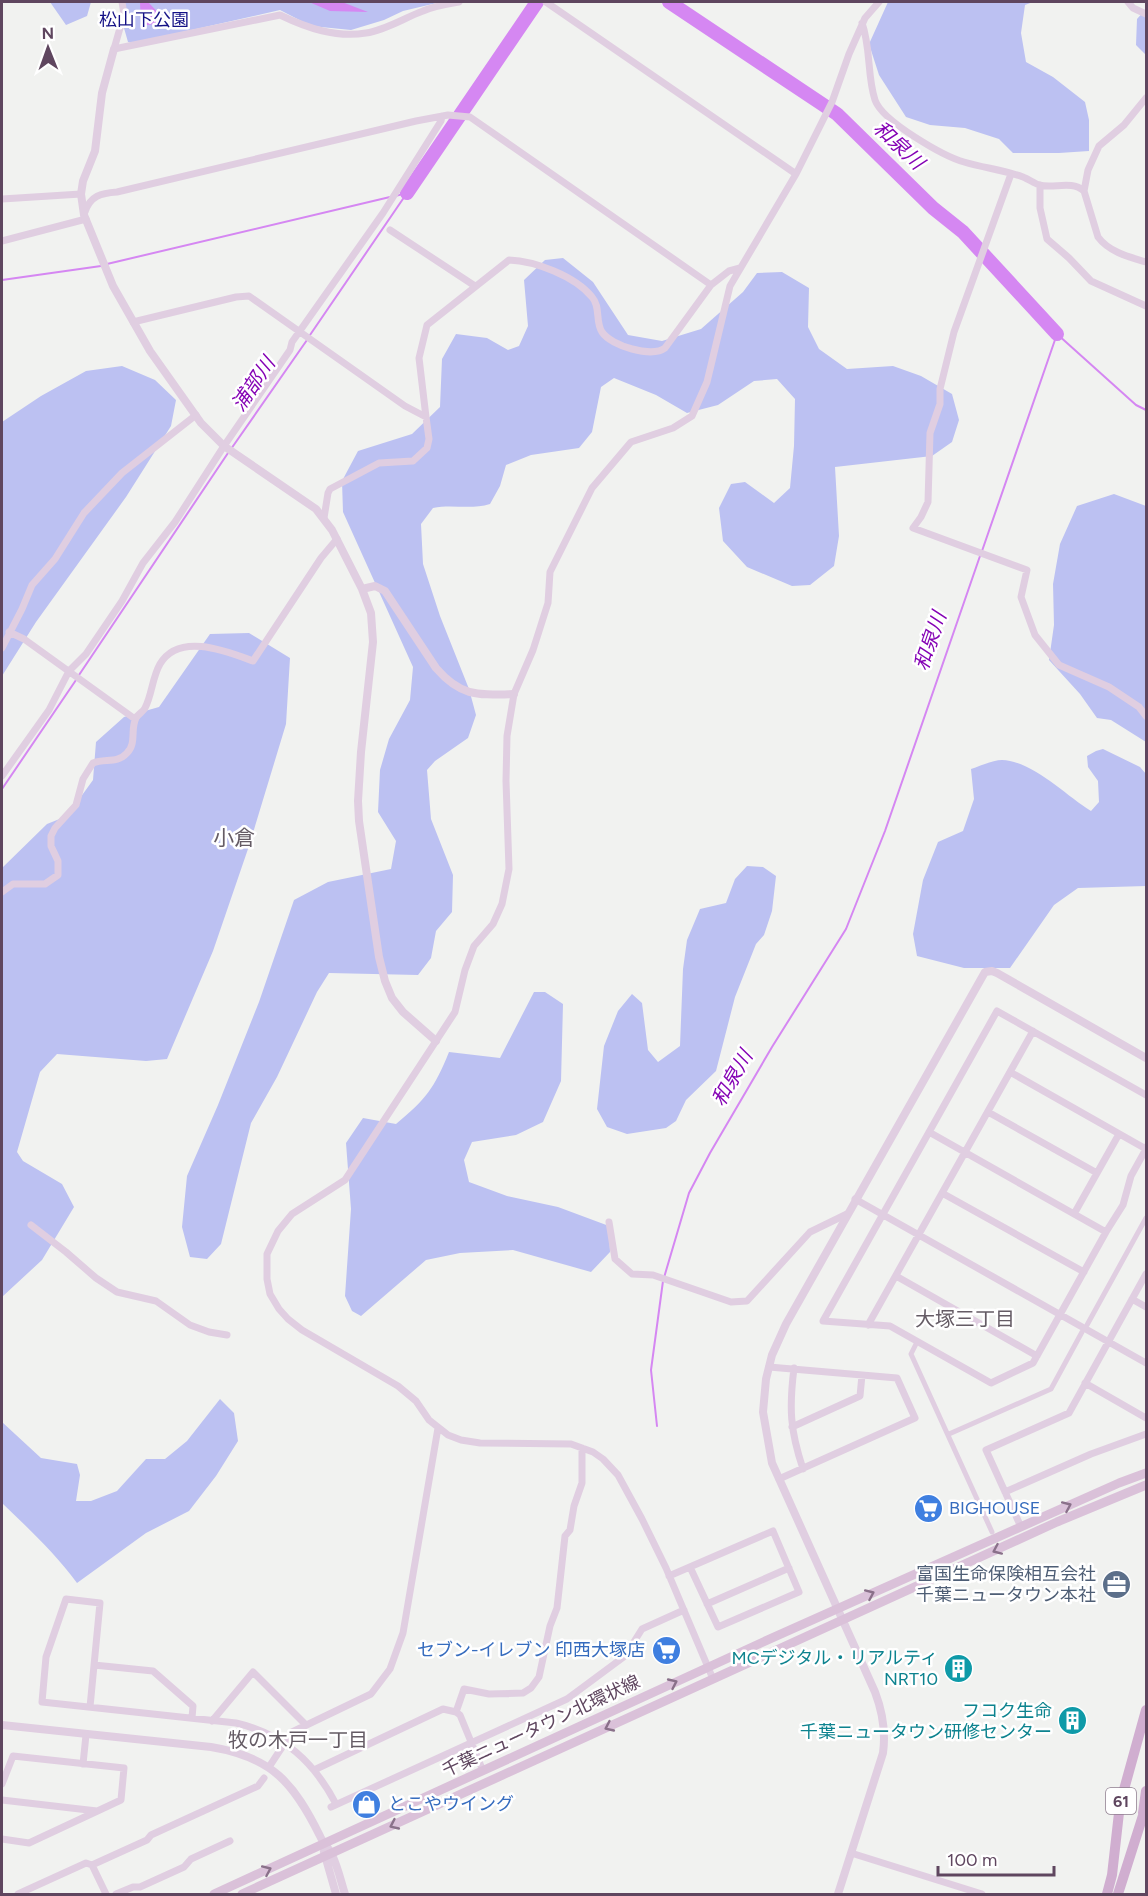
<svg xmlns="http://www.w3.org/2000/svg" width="1148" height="1896" font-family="Figtree,'Noto Sans JP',sans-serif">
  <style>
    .green { fill: #bcc1f2 }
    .water { fill: #d587f2 }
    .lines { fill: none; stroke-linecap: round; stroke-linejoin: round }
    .stream { stroke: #d587f2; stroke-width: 2 }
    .river { stroke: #d587f2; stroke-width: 14 }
    .pedestrian { stroke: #e0cee1; stroke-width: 5 }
    .minor { stroke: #e0cee1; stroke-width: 7 }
    .tertiary { stroke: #e0cee1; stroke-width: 8 }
    .secondary { stroke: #dac1d9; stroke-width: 9 }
    .primary { stroke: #d0aed0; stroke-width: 10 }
    .oneway { stroke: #8a718a }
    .labels { text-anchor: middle; stroke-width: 5; stroke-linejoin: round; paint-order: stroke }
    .shield { fill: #fff; stroke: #8f7e8f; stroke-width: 1.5 }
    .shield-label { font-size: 16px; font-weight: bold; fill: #5f465f }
    .park-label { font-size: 18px; fill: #141186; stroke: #fff }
    .shop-label { font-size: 18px; fill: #366cbe; stroke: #fff; text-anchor: start }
    .service-label { font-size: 18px; fill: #4e5e75; stroke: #fff; text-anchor: end }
    .culture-label { font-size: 18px; fill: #0d838f; stroke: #fff; text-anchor: end }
    .street-label { font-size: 18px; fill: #5f465f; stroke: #fff }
    .water-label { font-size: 20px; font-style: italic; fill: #8503b5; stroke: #fff }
    .neighbourhood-label { font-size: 20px; fill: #655c65; stroke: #fff }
    .quarter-label { font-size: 21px; fill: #655c65; stroke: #fff }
  </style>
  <rect width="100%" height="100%" fill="#f1f2f0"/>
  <path class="green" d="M50 2H91L87 16 66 25Z
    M124 2H441L403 11 384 20 351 30 311 26 280 10 134 43 128 42 124 28Z
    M888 2H1033L1025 5 1021 33 1026 62 1053 77 1085 102 1089 120V151L1059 153H1013L999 139 965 128 930 125 906 117 879 75 869 44Z
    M1146 9V55L1136 45 1137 19Z
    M563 258 593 282 628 335 662 341 701 329 743 292 757 273 782 272 809 288 808 327 819 349 847 369 893 366 921 376 952 394 959 420 952 442 932 456 835 467 839 536 834 566 810 585 792 586 747 567 723 541 719 508 731 484 745 482 774 503 790 488 794 446 795 399 777 379 754 381 718 405 687 413 656 395 614 378 601 387 592 432 579 448 531 455 506 465 500 486 490 504C471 510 452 504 433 508L421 524 423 564 440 616 469 689 476 715 468 738 435 761 427 770 431 819 453 875 452 912 436 931 431 958 418 975 329 973 317 992 277 1077 251 1123 221 1244 207 1259 190 1257 182 1227 187 1176 218 1105 259 1002 294 900 328 882 391 869 396 841 378 812 380 770 389 739 410 700 413 667 343 512 342 481 358 451 412 434 440 407 442 359 456 334 487 338 508 350 519 346 528 326 524 280 545 260Z
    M122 366 155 380 176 400 171 426 126 497 36 622 2 676V422L41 396 86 371Z
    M1114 494 1146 506V742L1111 720 1097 718 1080 694 1049 660 1054 625 1053 584 1060 544 1077 506Z
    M249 633 290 658 286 724 249 846 213 951 167 1059 146 1061 57 1054 40 1072 17 1152 23 1161 62 1184 74 1207 42 1260 2 1297V868L47 824 67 816 93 780 96 742 124 717 159 707 210 634Z
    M1103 749 1140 767 1146 774V886L1078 888 1054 905 1010 968H964L917 956 913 934 923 880 938 842 963 831 974 799 971 769C980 766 993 760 1002 760 1033 761 1065 795 1091 811L1099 802 1098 781 1088 767 1087 756 1096 751Z
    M747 866 763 867 776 876 772 911 764 935 756 944 735 997 716 1071 686 1100 676 1121 666 1128 627 1134 607 1127 597 1109 604 1046 618 1011 632 994 642 1003 648 1050 658 1062 680 1046 683 969 687 940 700 909 726 903 735 879Z
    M534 992H545L563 1004 561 1081 543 1122 516 1135 472 1142 464 1160 469 1182 507 1196 558 1207 609 1226 610 1252 591 1272 513 1250 460 1253 426 1260 361 1316 352 1311 345 1296 351 1209 346 1143 363 1118 396 1124C426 1099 434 1089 449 1052L500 1058Z
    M220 1399 234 1413 238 1441 216 1476 189 1511 146 1533 77 1583C55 1553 28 1528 2 1503V1422L41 1458 77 1464 80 1475 76 1501H91L117 1491 146 1459H165L187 1441Z"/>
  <path class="water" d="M140 2H148L167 22 141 26Z
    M309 2H342L368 12 330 11Z"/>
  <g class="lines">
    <path class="stream" d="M395 196 407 193
      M107 264 390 197
      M2 280 101 266
      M310 335 407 193
      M231 449 307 340
      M982 551 1057 334 1136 405 1146 410
      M79 675 228 453
      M2 789 76 680
      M657 1426 651 1370 663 1281 689 1193 710 1153 772 1047 846 929 885 831 980 556"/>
    <path class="river" d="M669 2 837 114 933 208 963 232 1057 334
      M407 193 537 2"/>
    <path class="pedestrian" d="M1087 1325 1146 1218
      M917 1342 911 1354 992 1532
      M949 1434 1051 1389 1082 1332"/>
    <path class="minor" d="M122 2 124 14 114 49 280 15C307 28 336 38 366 33 386 30 404 18 423 11 434 6 447 4 459 2
      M546 2 796 174
      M1128 2 1133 8 1146 14
      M862 23C871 48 867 76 875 100 882 121 943 156 964 162 984 168 1004 170 1023 177 1028 179 1034 183 1039 185 1054 189 1071 180 1084 191L1098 237C1109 252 1129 257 1146 262
      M1011 174 954 332 940 389V404L930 433 928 502 921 517 913 528 1027 570 1021 597 1035 635 1059 665 1109 687 1139 707 1146 716
      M1040 185V208L1047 239 1069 258 1091 281 1146 306
      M1084 191 1088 170 1099 146 1124 125 1146 98
      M2 199 81 194
      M85 212C90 196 101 193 117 192L416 121 448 115 470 117 711 285 729 271 740 268
      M390 230 475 286
      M2 241 86 219
      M133 322 236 297 249 296 405 406 426 417 419 358 427 325 509 260C535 261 575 276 592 297 601 307 595 322 602 332 611 346 652 358 665 348L711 285
      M324 518 328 493 330 489 379 463 413 461 427 448 429 439 426 417
      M9 632 24 639 135 719
      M2 648 22 609 32 585 55 559 84 513 122 473 196 415
      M2 776 49 710 69 671 86 654 122 601 143 563 175 522 224 446 290 350 292 342 383 213 441 121 442 116
      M2 892 13 884H45L58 875V861L51 846V836L55 828 76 805 83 779 93 763C105 758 117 764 127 753 137 743 130 729 136 718 138 714 143 712 145 708 152 695 152 678 160 664 179 632 226 651 253 661L321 558 337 539
      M1010 1072 1146 1149V1147
      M988 1112 1097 1173
      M929 1132 1106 1232 1033 1363 991 1383 890 1326 823 1321 997 1011 1146 1095
      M942 1193 1084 1272
      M855 1199 1146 1363
      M1074 1214 1119 1134
      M609 1222 615 1259 632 1274 653 1275 731 1302 747 1301 810 1232 847 1214
      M31 1225 66 1252 96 1278 117 1292 156 1301 190 1325 209 1332 227 1335
      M1106 1232 1123 1205 1131 1176 1146 1149
      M896 1276 1037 1356
      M1132 1299 1146 1307
      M868 1325 1033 1031
      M769 1367 897 1378 915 1418 779 1479
      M794 1368C789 1408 790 1430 803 1469
      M1085 1383 1146 1418
      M792 1427 860 1396 862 1375
      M1005 1492 1091 1454 1146 1434
      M1021 1527 986 1450 1069 1413 1146 1274
      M669 1576 773 1531 799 1592 718 1627 690 1567
      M707 1604 789 1568
      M94 1665 153 1671 193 1706 192 1718
      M713 1679 666 1568 642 1519 618 1475 603 1459 593 1452 571 1444 480 1443 461 1440 448 1435 429 1420 416 1401 398 1386 302 1330 288 1319 279 1309 270 1294 267 1279V1254L278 1231 292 1214 345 1180 455 1012 465 970 474 946 493 924 502 904 509 869 506 781 507 736 514 694 533 650 548 603 550 572 592 488 631 442 673 428 692 416 707 382 730 286 796 174 832 102 849 54 865 18 879 2
      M90 1707 100 1603 66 1599 46 1657 42 1702 236 1723C284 1734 314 1762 336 1804
      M212 1721 253 1672 306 1725
      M83 1764 86 1735
      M269 1767 292 1732 371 1694 390 1669 403 1633 438 1428
      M314 1770 443 1709 456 1712
      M483 1771 460 1715 456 1712 464 1689 489 1694 523 1693 531 1688 539 1677 550 1626 557 1608 565 1536 570 1530 574 1506 582 1483V1448
      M2 1784 13 1756 124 1768 121 1800 29 1843 2 1839
      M2 1800 97 1811
      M331 1807 567 1699 625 1656 642 1629 684 1610
      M851 1853 982 1894
      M92 1865 106 1894
      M18 1894 86 1863 92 1865 147 1840 151 1835 258 1786 264 1778
      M116 1894 133 1887H140L184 1867 191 1859 230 1841"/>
    <path class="tertiary" d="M114 49 102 93 95 151 83 181 81 194 84 215 113 286 150 351 201 423 224 446 316 509 332 530 362 589 375 586 385 591 436 668C461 697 478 695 514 694
      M362 589 371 613 373 642 361 752 358 801 359 821 379 957 385 981 392 998 403 1012 436 1041
      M2 1725 211 1747C272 1757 294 1783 320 1836 323 1843 329 1848 332 1855 338 1867 341 1882 345 1894
      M324 1852 336 1894
      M838 1894 883 1753C886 1731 883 1713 875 1692L772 1463 763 1412 766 1379 772 1355 786 1324 985 972 992 971 997 973 1146 1058"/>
    <path class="secondary" d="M214 1894 761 1643 1119 1483 1146 1473
      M242 1894 1057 1522 1146 1485"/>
    <path class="primary" d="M1143 1813 1146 1791
      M1107 1894 1112 1875 1120 1804 1146 1710
      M1118 1894 1146 1806"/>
  </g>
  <defs><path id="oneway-chevron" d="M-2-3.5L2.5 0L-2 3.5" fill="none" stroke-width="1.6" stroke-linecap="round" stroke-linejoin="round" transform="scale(1.5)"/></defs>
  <g class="oneway">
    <use href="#oneway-chevron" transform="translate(1067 1506) rotate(-24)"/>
    <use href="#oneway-chevron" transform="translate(997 1550) rotate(156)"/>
    <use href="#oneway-chevron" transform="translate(870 1594) rotate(-24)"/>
    <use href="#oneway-chevron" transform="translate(673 1683) rotate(-25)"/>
    <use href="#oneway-chevron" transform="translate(609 1727) rotate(155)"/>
    <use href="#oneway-chevron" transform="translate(394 1825) rotate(155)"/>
    <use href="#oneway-chevron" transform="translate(267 1870) rotate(-24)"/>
  </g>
  <defs>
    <symbol id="supermarket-disc" viewBox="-11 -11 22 22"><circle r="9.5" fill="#3f7fe0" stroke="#fff"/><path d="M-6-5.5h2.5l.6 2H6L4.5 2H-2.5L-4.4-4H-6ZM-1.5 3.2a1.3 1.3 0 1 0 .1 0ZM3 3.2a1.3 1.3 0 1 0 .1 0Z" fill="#fff"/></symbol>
    <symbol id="office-disc" viewBox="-11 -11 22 22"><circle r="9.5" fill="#5c6f8a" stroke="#fff"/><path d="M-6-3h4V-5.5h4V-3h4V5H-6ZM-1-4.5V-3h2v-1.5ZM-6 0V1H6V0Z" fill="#fff"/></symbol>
    <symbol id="building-disc" viewBox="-11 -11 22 22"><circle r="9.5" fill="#0f9aa8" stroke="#fff"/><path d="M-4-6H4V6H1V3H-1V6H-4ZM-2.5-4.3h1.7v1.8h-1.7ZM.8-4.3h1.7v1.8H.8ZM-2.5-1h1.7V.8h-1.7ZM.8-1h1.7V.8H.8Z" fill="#fff"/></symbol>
    <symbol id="shop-disc" viewBox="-11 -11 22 22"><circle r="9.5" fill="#3f7fe0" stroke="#fff"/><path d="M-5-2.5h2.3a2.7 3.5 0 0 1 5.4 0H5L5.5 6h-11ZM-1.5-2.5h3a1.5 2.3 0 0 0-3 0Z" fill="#fff"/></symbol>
  </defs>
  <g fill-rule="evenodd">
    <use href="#supermarket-disc" x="912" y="1492" width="33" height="33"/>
    <use href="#office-disc" x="1100" y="1568" width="33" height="33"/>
    <use href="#supermarket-disc" x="650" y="1634" width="33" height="33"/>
    <use href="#building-disc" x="942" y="1652" width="33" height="33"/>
    <use href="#building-disc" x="1056" y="1704" width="33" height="33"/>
    <use href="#shop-disc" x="350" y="1788" width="33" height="33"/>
  </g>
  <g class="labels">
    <rect class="shield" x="1106" y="1788" width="30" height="26" rx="4.5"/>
    <g class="shield-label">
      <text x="1121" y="1807">61</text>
    </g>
    <g class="park-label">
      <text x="144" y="26">松山下公園</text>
    </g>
    <g class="shop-label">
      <text x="949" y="1514">BIGHOUSE</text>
      <text x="645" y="1656" text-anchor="end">セブン-イレブン 印西大塚店</text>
      <text x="388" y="1810">とこやウイング</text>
    </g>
    <g class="service-label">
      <text x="1096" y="1580">富国生命保険相互会社<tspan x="1096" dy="21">千葉ニュータウン本社</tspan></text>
    </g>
    <g class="culture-label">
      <text x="938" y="1664">MCデジタル・リアルティ<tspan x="938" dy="21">NRT10</tspan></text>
      <text x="1052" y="1717">フコク生命<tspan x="1052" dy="21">千葉ニュータウン研修センター</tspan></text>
    </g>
    <g class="street-label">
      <text transform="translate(541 1726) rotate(-25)" y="6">千葉ニュータウン北環状線</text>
    </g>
    <g class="water-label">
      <text transform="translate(899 145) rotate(43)" y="7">和泉川</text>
      <text transform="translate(253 384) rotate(-56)" y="7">浦部川</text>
      <text transform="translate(930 641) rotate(-71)" y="7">和泉川</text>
      <text transform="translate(732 1078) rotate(-60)" y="7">和泉川</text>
    </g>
    <g class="neighbourhood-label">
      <text x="965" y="1326">大塚三丁目</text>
      <text x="298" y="1747">牧の木戸一丁目</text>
    </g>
    <g class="quarter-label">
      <text x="234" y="845">小倉</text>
    </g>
  </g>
  <rect width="1148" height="1896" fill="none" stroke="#5f465f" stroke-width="6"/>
  <g transform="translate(48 48) rotate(359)" stroke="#ffffff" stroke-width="4.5" paint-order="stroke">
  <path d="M0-4.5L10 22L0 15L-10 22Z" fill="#5f465f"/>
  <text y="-9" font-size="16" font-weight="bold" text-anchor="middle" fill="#5f465f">N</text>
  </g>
  <path d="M938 1866v9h116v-9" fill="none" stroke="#5f465f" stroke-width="3"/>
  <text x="947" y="1866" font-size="18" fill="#5f465f" stroke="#ffffff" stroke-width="4.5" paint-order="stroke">100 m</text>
</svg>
